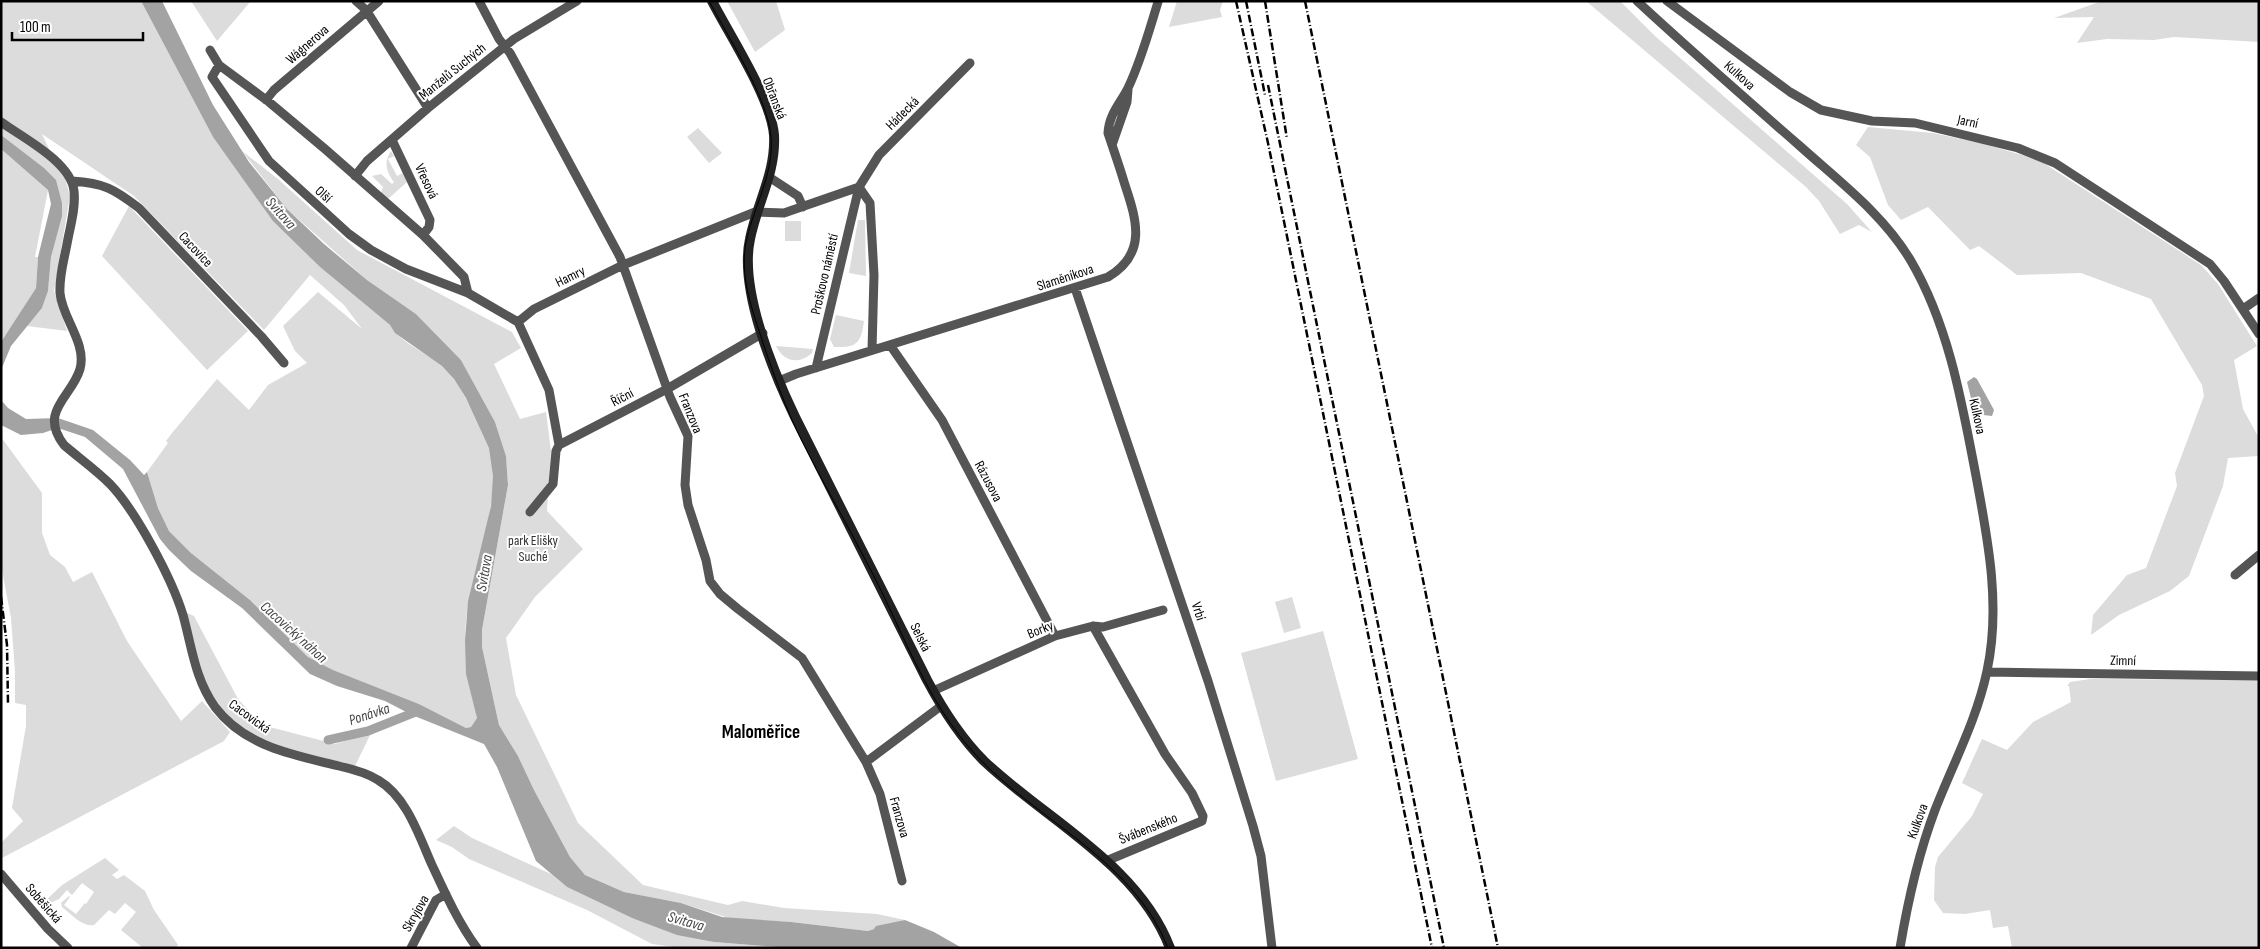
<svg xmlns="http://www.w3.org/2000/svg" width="2260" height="949" font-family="'Sofia Sans Condensed',sans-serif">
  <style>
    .green { fill: #dcdcdc }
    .water { fill: #a3a3a3 }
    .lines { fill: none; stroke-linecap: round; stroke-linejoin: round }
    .canal { stroke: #a3a3a3; stroke-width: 9 }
    .minor { stroke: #555; stroke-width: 9 }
    .secondary { stroke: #222; stroke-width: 10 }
    .tram { stroke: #000; stroke-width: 1 }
    .rail { stroke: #000; stroke-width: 2.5; stroke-dasharray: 8 2.5 1 2.5; stroke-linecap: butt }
    .labels { text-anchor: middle; stroke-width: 4; stroke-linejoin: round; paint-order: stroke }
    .street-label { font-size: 14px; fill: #000; stroke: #fff }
    .park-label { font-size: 14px; fill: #333; stroke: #fff }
    .water-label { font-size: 15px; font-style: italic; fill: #444; stroke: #fff }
    .district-label { font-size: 19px; font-weight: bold; fill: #000; stroke: #fff }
  </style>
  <rect width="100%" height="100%" fill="#fff"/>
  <path class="green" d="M1 1H141L213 137 288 235 320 267 390 325C402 344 426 352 443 367 452 375 459 386 465 397 474 413 486 432 490 449 503 506 471 564 466 620 463 653 472 686 477 718L471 727 466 728 419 704 333 670 308 657 250 600 191 553 169 531 158 508 147 472 168 443 166 441 172 433 217 379 249 410 268 385 307 363 295 351 283 326 318 292 362 329 344 305 310 275 264 330 134 196 42 134 58 168 64 174 70 196 54 291 67 331 27 326 42 308 48 291 51 257 62 203 16 148 1 135Z
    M191 1H251L217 41Z
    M727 1H776L785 30 755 52Z
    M1177 1H1223L1220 10 1222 17 1169 27Z
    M1586 1H1620L1655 36 1847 204 1872 232 1859 225 1840 234 1819 201 1806 187Z
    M2102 1H2259V42L2174 37 2154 40 2107 39 2077 43 2094 17 2054 18Z
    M1868 127 1933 133 1984 144 2039 160 2201 265 2218 284 2257 346 2234 360 2243 409 2259 438V456L2228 458 2223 486 2189 576 2170 591 2119 615 2091 635 2093 615 2127 575 2146 568 2177 486 2175 473 2204 396 2202 385 2151 299 2081 273 2017 275 1979 246 1970 250 1928 207 1901 220 1888 205 1870 157 1856 145Z
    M698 128 722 153 709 163 687 137Z
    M1 149 48 190 35 257H38L36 288 1 342Z
    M242 151 278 179 357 250 512 332 521 348 494 364 520 419 546 412 551 451 547 511 583 549 535 597 506 638 516 695 578 823 643 885 728 905 742 901 784 908 877 914 905 920 868 931 791 922 732 919 681 903 624 892 585 875 570 857 534 790 518 756 499 725 482 647V630L508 485 506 456 495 422 461 360 416 314 367 280 287 209Z
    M391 151 394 156 388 159 397 176 403 173 407 182 388 199 381 193 383 187 372 176 381 174 392 184 394 182C387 173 383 162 391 151Z
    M129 206 248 331 207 370 102 256Z
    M858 220H865L866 276 849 273Z
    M785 221H801V241H785Z
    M836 315 864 321C861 343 857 348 834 347L830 339Z
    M776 346 813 349 812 353C799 365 784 362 776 346Z
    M1 437 42 493V533L50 555 65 567 73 582 92 572 127 641 181 721 202 701 230 732 224 741 2 858 1 843 23 821 12 808 26 726V705L15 703V672L11 618 1 565Z
    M1292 597 1301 628 1284 633 1275 602Z
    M185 612 194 616 238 699 262 725 335 744 371 733 355 766C334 759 312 757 291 751 215 728 200 683 185 612Z
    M1323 631 1358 759 1276 781 1241 653Z
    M2090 679 2259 680V948H2012L2008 926 1993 928 1990 910 1965 914 1943 913 1934 900 1935 867 1938 857 1972 816 1983 794 1962 783 1982 739 2007 750 2033 722 2071 702 2069 686H2067L2070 682Z
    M454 826 472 838 551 874 567 887 632 918 714 942 791 948H682L652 944 587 910 469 859 452 847 436 840Z
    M105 858 119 870 112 875 117 879 124 875 145 891 154 910 178 945 176 948H143L121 930 136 912 125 903 115 914 109 910 94 925C82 927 71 914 62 907L61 903 69 896 70 897 64 905 76 914 85 903 86 904 94 892 82 883 72 895 67 890 59 899 44 906 42 904 62 885Z"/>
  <path class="water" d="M141 1H162L213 105 249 162 287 209 324 244 367 280 416 314 461 360 495 422 506 456 508 485 482 630V647L499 725 518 756 534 790 570 857 585 875 624 892 681 903 722 917 791 922 868 931 874 929 876 926 905 920 934 932 962 948H791L714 942 677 935 632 918 567 887 536 861 497 767 484 744 412 715 385 701 337 686 310 674 242 608 191 571 169 550 160 539 123 469 85 437 58 428 43 433 21 435 1 425V400L8 408 26 419 58 418 93 430 130 460 144 475 147 472 158 508 169 531 191 553 250 600 308 657 333 670 419 704 466 728 471 727 477 718 466 674 465 640 468 601 491 506 493 476 489 448 466 398 454 379 442 366 395 333 390 325 320 267 273 221 213 137Z
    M1 135 44 168 56 180 62 203V216L51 257 48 291 42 308 11 346 1 370V342L36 288 38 257 51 204 48 190 1 149Z
    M1974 377 1977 379 1994 410 1992 416 1975 414 1967 382Z"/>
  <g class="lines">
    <path class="canal" d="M328 740 368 731 418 711"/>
    <path class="minor" d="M356 1 366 10 428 108
      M479 1 499 39 510 53 620 257 670 397 688 436 685 485 688 505 706 560 710 581 720 594 738 609 802 658 866 762 880 794 902 881
      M1637 1C1691 51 1746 99 1801 147 1840 182 1884 215 1911 261 1949 326 1962 403 1976 476 1988 540 2001 606 1987 671 1977 719 1953 764 1935 810 1918 855 1908 900 1900 948
      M1667 1 1790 92 1821 110 1872 121 1915 123 2018 148 2055 163 2210 264 2224 281 2259 334
      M210 50 219 65 269 102 325 149 423 235 464 277 468 293
      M219 65 212 77 269 161 349 234 371 250 406 269 468 293 518 322
      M266 100 274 90 379 1
      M1 122C23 138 71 162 74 191 76 208 70 227 67 244 64 260 59 276 60 293 62 318 87 343 80 369 72 397 38 411 64 445 79 458 96 470 110 484 136 511 172 579 183 615 192 648 195 679 215 707 245 747 295 755 339 766 352 769 367 773 378 780 407 797 419 836 432 865 445 893 458 922 477 948
      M392 140 430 220 429 227 423 235
      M1112 145 1127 102 1128 90
      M355 176 367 161 428 108 514 39 577 1
      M769 177 798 196 803 207
      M72 181C104 183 114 189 139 208L261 336 284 363
      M859 187 870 203 874 275 872 350
      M1075 288 1208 681 1253 826 1261 856 1272 948
      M2243 309 2259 298
      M518 322 534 309 623 265 755 212 784 213 859 187
      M518 322 549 390 559 445
      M890 345 942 420 1055 636
      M816 368 859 187 879 155 970 63
      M779 381 796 374 1108 277C1147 254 1137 221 1125 185 1120 168 1114 151 1108 133 1109 114 1120 104 1128 88 1141 61 1149 31 1158 2
      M530 512 553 484 556 451 559 445 667 389 763 333
      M2235 575 2259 555
      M1093 626 1165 754 1192 793 1203 816 1202 821 1106 861
      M1987 672 2259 676
      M933 691 1055 636 1093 626 1103 627 1163 610
      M866 762 941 706
      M1 874 48 929 68 948
      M411 948 436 900 446 894"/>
    <path class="secondary" d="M712 1C730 36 771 98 774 135 776 173 757 203 750 239 739 289 773 371 795 417L927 680C943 710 960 737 984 761 1046 820 1138 864 1170 948"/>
    <path class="tram" d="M709 1C728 37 768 98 771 137 774 173 755 204 747 238 738 276 753 311 764 346 775 378 786 409 801 439 821 480 845 520 866 561 899 622 922 692 967 745 1028 818 1132 855 1168 948"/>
    <path class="rail" d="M1236 1 1268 143 1432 948
      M1246 1 1265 95
      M1265 1 1287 139
      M1305 1 1498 948
      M1268 85 1444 948
      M1 597 7 645 8 704"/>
  </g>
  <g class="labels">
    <g class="street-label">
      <text transform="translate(307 44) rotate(-41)" y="5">Wágnerova</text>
      <text transform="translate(452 71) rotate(-39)" y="5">Manželů Suchých</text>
      <text transform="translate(1740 75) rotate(42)" y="5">Kulkova</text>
      <text transform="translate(775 98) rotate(69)" y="5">Obřanská</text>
      <text transform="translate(902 113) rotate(-45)" y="5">Hádecká</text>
      <text transform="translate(1968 121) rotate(12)" y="5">Jarní</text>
      <text transform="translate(427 181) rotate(65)" y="5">Vřesová</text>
      <text transform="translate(324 194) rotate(42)" y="5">Olší</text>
      <text transform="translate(196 249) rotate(47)" y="5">Cacovice</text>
      <text transform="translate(824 274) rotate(-77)" y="5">Proškovo náměstí</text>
      <text transform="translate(570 276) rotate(-26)" y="5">Hamry</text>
      <text transform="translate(1065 277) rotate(-18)" y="5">Slaměníkova</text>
      <text transform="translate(622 397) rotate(-28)" y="5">Říční</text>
      <text transform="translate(691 413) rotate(68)" y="5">Franzova</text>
      <text transform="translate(1978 416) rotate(78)" y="5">Kulkova</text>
      <text transform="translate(989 481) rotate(62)" y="5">Rázusova</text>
      <text transform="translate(1199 611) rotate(72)" y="5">Vrbí</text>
      <text transform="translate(1040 629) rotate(-22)" y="5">Borky</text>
      <text transform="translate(921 637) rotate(64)" y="5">Selská</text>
      <text transform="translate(2123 660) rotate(1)" y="5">Zimní</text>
      <text transform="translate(250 716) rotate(36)" y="5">Cacovická</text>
      <text transform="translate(900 817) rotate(74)" y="5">Franzova</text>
      <text transform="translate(1917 821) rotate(-70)" y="5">Kulkova</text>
      <text transform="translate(1148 828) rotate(-22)" y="5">Švábenského</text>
      <text transform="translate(44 903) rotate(49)" y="5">Soběšická</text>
      <text transform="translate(415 913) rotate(-60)" y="5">Skryjova</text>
    </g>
    <g class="park-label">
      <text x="533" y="545">park Elišky<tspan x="533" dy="16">Suché</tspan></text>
    </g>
    <g class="water-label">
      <text transform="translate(281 213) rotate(48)" y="5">Svitava</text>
      <text transform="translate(484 573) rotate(-80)" y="5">Svitava</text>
      <text transform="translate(294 632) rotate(42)" y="5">Cacovický náhon</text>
      <text transform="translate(369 714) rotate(-18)" y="5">Ponávka</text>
      <text transform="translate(686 921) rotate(16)" y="5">Svitava</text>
    </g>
    <g class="district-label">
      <text x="761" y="738">Maloměřice</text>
    </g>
  </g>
  <rect width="2260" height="949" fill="none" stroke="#000000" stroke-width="5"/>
  <path d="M12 32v8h131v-8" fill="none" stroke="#000000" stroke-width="2.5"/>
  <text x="20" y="32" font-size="15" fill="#000000" stroke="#ffffff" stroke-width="4" paint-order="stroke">100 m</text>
</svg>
